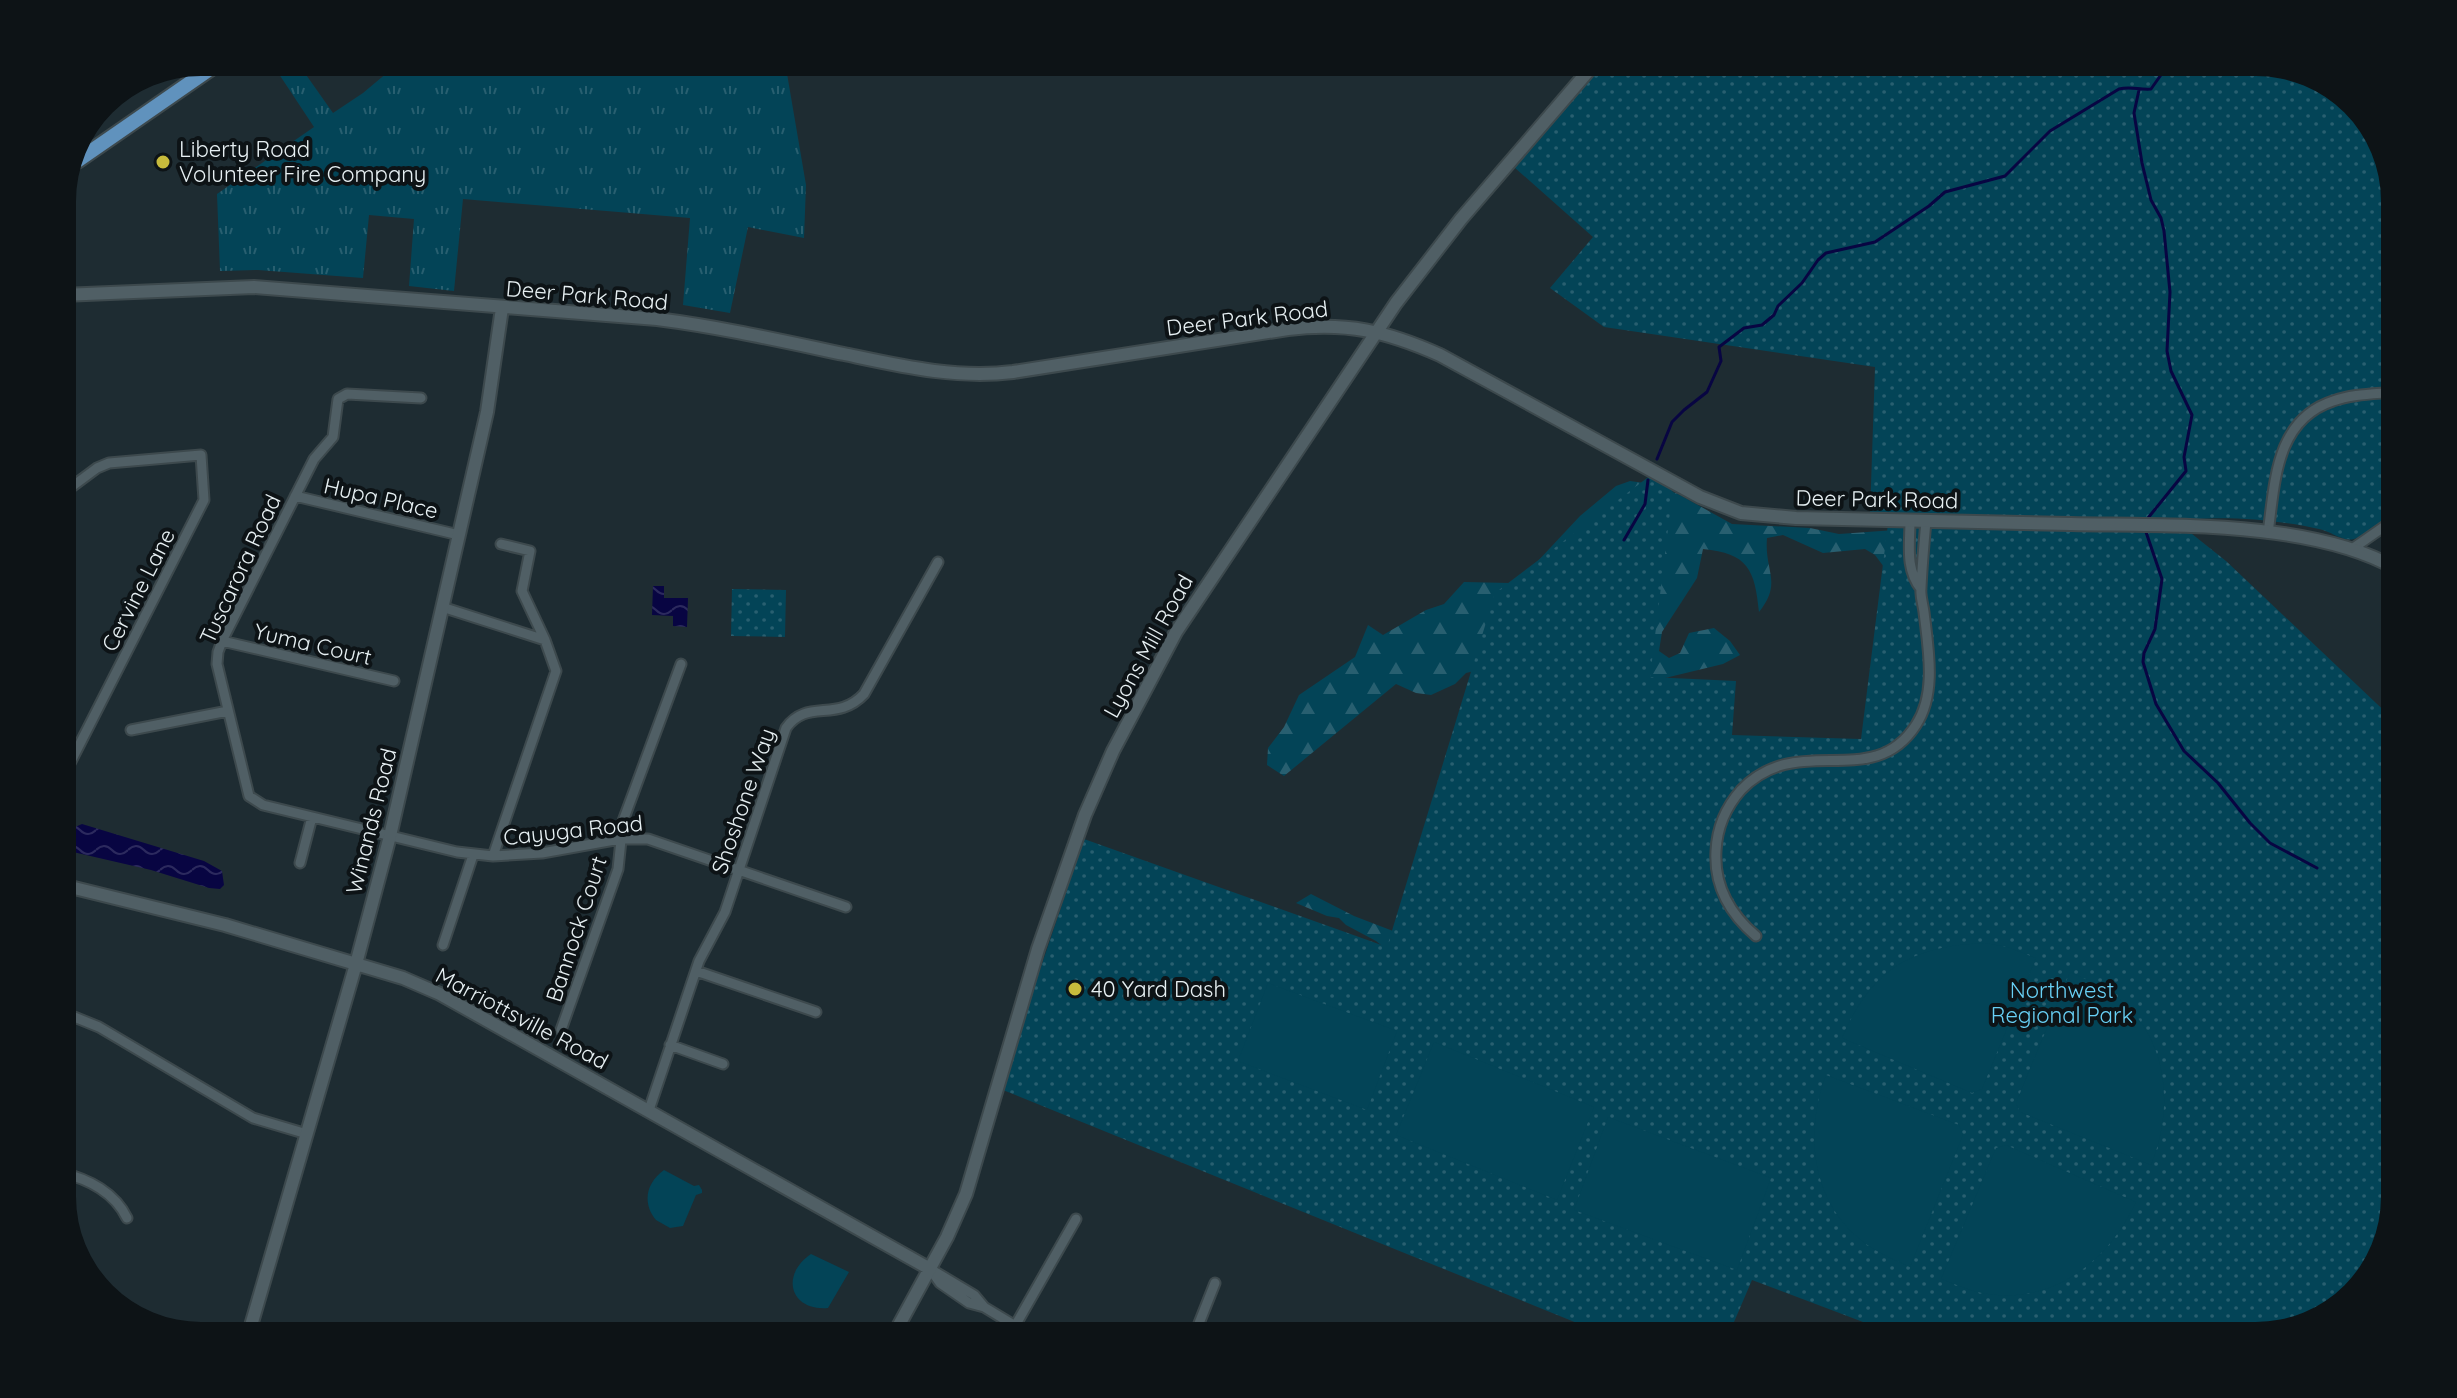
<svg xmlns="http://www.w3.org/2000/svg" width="2457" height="1398" font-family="Quicksand,sans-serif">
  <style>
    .grass { fill: url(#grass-tufts) }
    .forest { fill: url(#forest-firs) }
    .park { fill: url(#park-dots) }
    .pitch { fill: #034457 }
    .water { fill: url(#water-waves) }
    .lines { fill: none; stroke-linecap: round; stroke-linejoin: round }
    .stream { stroke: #080542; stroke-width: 3 }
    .street-casing { stroke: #3d494d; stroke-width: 13 }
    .secondary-casing { stroke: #3d494d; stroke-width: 16 }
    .primary-casing { stroke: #3d494d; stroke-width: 18 }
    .street { stroke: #505f65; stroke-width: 9 }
    .secondary { stroke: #505f65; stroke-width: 12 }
    .primary { stroke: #6092bd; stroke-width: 14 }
    .poi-dot { fill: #c7bb3c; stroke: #0d1316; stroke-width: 3 }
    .labels { text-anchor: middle; stroke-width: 8; stroke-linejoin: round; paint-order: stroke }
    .poi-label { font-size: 22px; fill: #e7f0f3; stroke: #0d1316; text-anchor: start }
    .street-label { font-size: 22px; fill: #e7f0f3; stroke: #0d1316 }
    .park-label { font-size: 22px; fill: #68d0f5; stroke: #0d1316 }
  </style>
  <defs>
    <pattern id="grass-tufts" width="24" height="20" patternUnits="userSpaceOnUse" patternTransform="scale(2)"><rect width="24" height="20" fill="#034457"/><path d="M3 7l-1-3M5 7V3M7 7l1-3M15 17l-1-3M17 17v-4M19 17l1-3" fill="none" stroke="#285f70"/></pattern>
    <pattern id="forest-firs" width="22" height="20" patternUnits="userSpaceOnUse" patternTransform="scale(2)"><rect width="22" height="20" fill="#034457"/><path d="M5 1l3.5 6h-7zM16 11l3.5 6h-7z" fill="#285f70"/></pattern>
    <pattern id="park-dots" width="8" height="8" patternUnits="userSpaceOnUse" patternTransform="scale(2)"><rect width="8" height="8" fill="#034457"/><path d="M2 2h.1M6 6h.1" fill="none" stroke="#285f70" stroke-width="1.8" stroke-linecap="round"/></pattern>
    <pattern id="water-waves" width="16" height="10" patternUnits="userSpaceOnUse" patternTransform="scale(2)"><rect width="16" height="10" fill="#080542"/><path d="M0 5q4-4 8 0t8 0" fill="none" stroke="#2c2a5e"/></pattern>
  </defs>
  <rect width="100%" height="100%" fill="#1e2c32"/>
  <path class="grass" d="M271 62H297L333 113 363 93 400 62H785L806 185 804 238 748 227 730 313 683 305 690 218 463 199 454 291 409 286 414 219 369 215 363 278 258 270 220 271 217 194 314 127Z"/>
  <path class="forest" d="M1630 481 1652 484 1678 494 1732 524 1810 528 1839 534 1895 530 1887 571 1875 555 1865 549 1823 553 1783 535 1767 538C1764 571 1783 582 1759 612 1755 570 1748 553 1703 549L1697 578 1662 632 1659 651 1669 658 1680 653 1689 633 1714 628 1730 641 1740 655 1723 664 1665 678 1396 957 1376 941 1346 925 1339 918 1327 916 1296 903 1311 894 1354 916 1393 931 1486 668 1466 673 1455 684 1431 695 1416 693 1396 684 1284 776 1267 765 1268 748 1284 727 1299 695 1355 657 1368 625 1383 635 1426 610 1444 604 1464 582 1510 583 1536 563 1580 516 1616 486Z"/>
  <path class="park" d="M1603 62H2256L2325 80 2372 124 2395 192V511C2383 520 2369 536 2354 539 2342 542 2331 531 2319 529 2282 520 2212 514 2177 522L2226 561 2395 721V1198L2377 1266 2326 1317 2257 1336H1900L1752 1280 1728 1336H1609L1003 1090 1017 1038 1084 839 1387 947 1495 593 1651 475 1673 488 1650 677 1736 681 1732 735 1861 739 1889 516 1870 515 1875 367 1604 327 1550 288 1593 237 1514 167Z
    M732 589 786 590 785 637 731 636Z"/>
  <path class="pitch" d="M1985 943 2007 947 2036 958 1982 1089 1972 1093 1842 1038C1871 969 1912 946 1985 943Z
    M2070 972C2085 979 2101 985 2114 995 2168 1035 2175 1106 2151 1165L2020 1112 2016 1103Z
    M1268 983 1397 1031 1367 1110 1238 1061Z
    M1434 1042 1594 1107 1557 1200 1396 1135Z
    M1826 1075 1959 1125 1963 1135 1910 1267C1895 1260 1880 1254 1866 1244 1811 1204 1804 1134 1826 1075Z
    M1608 1117 1771 1178 1737 1270 1574 1210Z
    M2006 1145 2136 1202C2110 1259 2055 1304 1988 1294 1972 1292 1957 1285 1941 1279L1996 1148Z
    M664 1170 694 1186 699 1185 702 1190V1193L696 1195 683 1226 670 1228 656 1220C642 1203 646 1183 664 1170Z
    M811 1254 849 1272 828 1308C790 1311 780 1275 811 1254Z"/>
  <path class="water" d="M653 586H664V598H688L687 627 673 626V616L652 615Z
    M82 824 204 861 222 871 224 885 220 889 209 888 151 870 73 852 68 846 75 827Z"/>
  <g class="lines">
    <path class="stream" d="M2139 90 2134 113 2142 163 2151 200 2161 218 2164 231 2170 292 2167 351 2171 371 2192 415 2184 457 2186 471 2148 518
      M1657 459 1672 422 1684 410 1707 392 1721 361 1719 347 1744 328 1762 325 1774 315 1778 306 1802 283 1818 260 1826 253 1875 242 1929 206 1945 192 2005 176 2050 131 2119 89C2131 86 2139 90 2151 89L2163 72 2176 62
      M2146 532 2162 579 2155 629 2144 653 2143 662 2156 704 2184 751 2218 783 2250 823 2270 843 2317 868
      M1624 540 1645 504 1648 480"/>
    <defs>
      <path id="street" d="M421 398 347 394 338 399 333 437 314 459 222 641 218 652 217 664 249 796 263 805 457 852 493 856 542 853 620 839H648L846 907
        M62 494 97 468 109 463 201 455 204 500 62 779
        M295 496 459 535
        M1910 520C1910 544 1905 569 1921 589
        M2268 533C2275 483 2275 420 2333 401 2352 394 2374 394 2395 392
        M2352 549 2395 519
        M442 607 545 640
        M222 641 394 681
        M131 730 228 711
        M493 856 556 671 545 640 522 591 530 551 501 544
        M300 863 312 817
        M1756 936C1730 914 1714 886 1716 851 1717 828 1726 807 1741 790 1798 730 1872 793 1916 725 1937 693 1928 648 1924 612 1923 604 1920 595 1921 588 1922 566 1924 543 1926 521
        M443 945 473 855
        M696 971 816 1012
        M62 1012 99 1027 253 1118 307 1134
        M561 1030 618 869 623 821 681 664
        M670 1045 723 1064
        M649 1110 699 961 725 912 786 728C807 698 837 723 864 694L938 562
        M62 1173C89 1179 115 1193 127 1218
        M930 1269 940 1283 969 1303 984 1307 1032 1336
        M932 1270 974 1295 984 1307
        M1015 1326 1076 1219
        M1194 1336 1215 1283"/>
      <path id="secondary" d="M62 295 254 287 657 319C720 327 782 341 844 354 901 366 955 379 1013 372L1288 329C1347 322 1386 331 1440 355L1700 497 1741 513 1796 518C1887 520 1979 522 2071 524 2167 526 2310 520 2395 568
        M62 885 225 925 403 978 440 994 930 1269
        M248 1336 356 964 390 836 487 412 502 308
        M893 1336 947 1237 966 1194 1038 949 1085 815 1113 751 1176 632 1396 303 1461 219 1596 62"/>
      <path id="primary" d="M77 161 220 62"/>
    </defs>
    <use href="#street" class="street-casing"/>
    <use href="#secondary" class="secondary-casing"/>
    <use href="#primary" class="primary-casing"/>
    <use href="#street" class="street"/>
    <use href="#secondary" class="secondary"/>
    <use href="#primary" class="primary"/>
  </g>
  <g class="poi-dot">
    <circle cx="163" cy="162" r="8"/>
    <circle cx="1075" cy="989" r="8"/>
  </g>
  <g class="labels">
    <g class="poi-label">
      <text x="179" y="157">Liberty Road<tspan x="179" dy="25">Volunteer Fire Company</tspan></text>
      <text x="1091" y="997">40 Yard Dash</text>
    </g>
    <g class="street-label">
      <text transform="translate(587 295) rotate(5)" y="8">Deer Park Road</text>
      <text transform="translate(1247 318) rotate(-7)" y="8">Deer Park Road</text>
      <text transform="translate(381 498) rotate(13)" y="8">Hupa Place</text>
      <text transform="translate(1877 499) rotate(1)" y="8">Deer Park Road</text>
      <text transform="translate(240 569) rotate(-65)" y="8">Tuscarora Road</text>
      <text transform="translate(138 590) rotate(-63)" y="8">Cervine Lane</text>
      <text transform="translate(313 644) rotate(13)" y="8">Yuma Court</text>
      <text transform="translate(1148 646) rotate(-61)" y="8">Lyons Mill Road</text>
      <text transform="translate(743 801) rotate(-71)" y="8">Shoshone Way</text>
      <text transform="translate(371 821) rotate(-76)" y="8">Winands Road</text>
      <text transform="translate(573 830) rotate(-6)" y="8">Cayuga Road</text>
      <text transform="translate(576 929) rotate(-72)" y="8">Bannock Court</text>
      <text transform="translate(522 1018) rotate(28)" y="8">Marriottsville Road</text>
    </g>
    <g class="park-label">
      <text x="2062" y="998">Northwest<tspan x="2062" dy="25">Regional Park</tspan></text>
    </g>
  </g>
  <path d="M0 0H2457V1398H0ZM201 76H2256A125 125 0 0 1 2381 201V1197A125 125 0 0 1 2256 1322H201A125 125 0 0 1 76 1197V201A125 125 0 0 1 201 76Z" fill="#0d1316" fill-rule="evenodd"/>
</svg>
